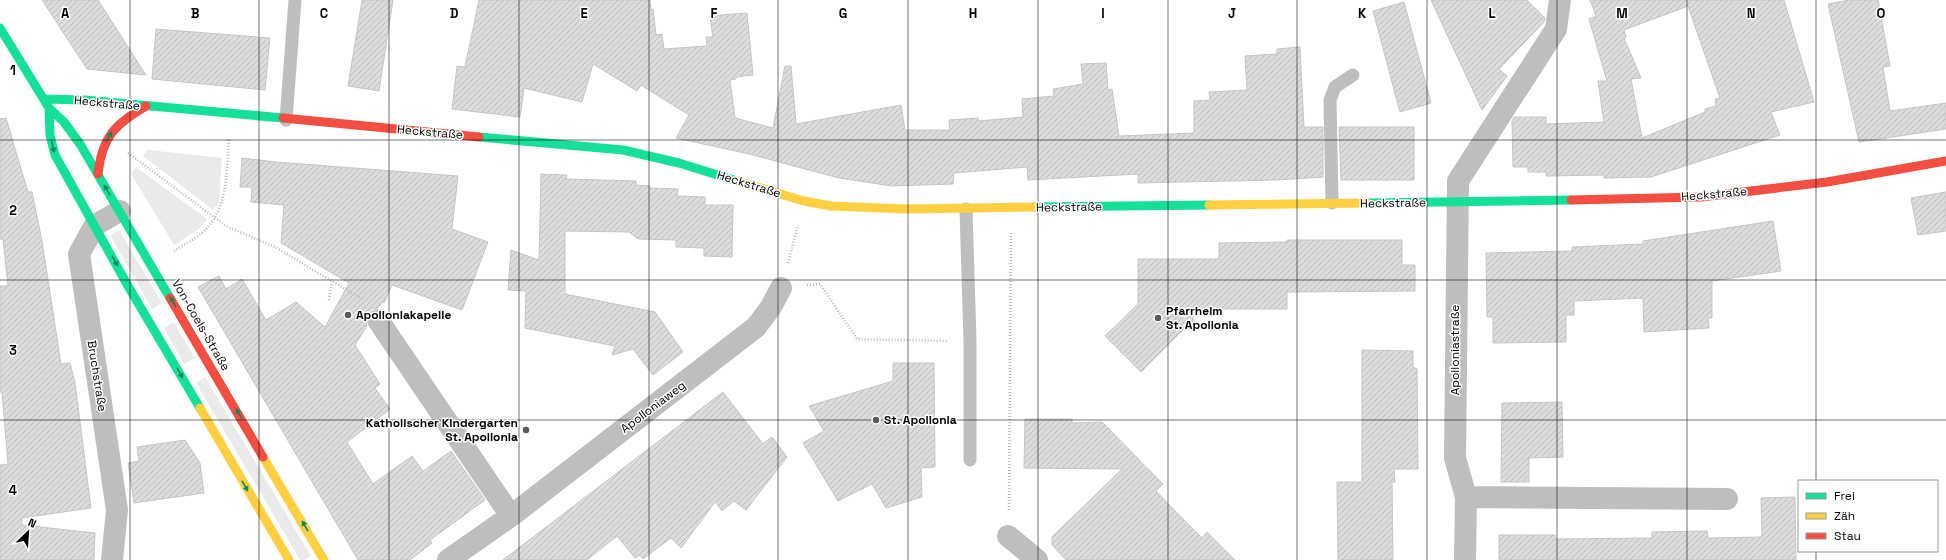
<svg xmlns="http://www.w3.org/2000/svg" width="1946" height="560" font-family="'Space Grotesk',sans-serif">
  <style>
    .green { fill: #eaeaea }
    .building { fill: url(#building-hatch); stroke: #c5c5c5; fill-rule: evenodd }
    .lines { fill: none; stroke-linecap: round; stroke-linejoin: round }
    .path { stroke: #b8b8b8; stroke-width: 2.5; stroke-dasharray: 1 2; stroke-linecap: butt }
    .lane { stroke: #bebebe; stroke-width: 13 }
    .street { stroke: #bebebe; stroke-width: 22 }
    .fast { stroke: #16e098; stroke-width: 9 }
    .slow { stroke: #ffcf43; stroke-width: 9 }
    .jam { stroke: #f24e42; stroke-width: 9 }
    .oneway { fill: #0d865b }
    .grid { fill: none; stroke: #000; stroke-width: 1; stroke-opacity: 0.55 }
    .poi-dot { fill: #595959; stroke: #fff; stroke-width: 1.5 }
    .labels { text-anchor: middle; stroke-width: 3; stroke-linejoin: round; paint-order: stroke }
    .street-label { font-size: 12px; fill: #000; stroke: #fff }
    .poi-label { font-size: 12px; font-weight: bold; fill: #000; stroke: #fff; text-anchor: start }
    .grid-label { font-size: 13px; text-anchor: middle; font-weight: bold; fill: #000; stroke: #fff; stroke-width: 3; stroke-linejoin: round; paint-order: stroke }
  </style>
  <defs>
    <pattern id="building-hatch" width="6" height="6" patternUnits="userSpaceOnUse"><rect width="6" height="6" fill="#dcdcdc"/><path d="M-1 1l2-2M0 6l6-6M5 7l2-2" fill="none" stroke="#bbb"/></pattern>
  </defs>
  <rect width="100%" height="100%" fill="#fff"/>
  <path class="green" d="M148 150 222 158 219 202 213 210 143 156Z
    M136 167 207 219 199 229 174 245 131 174Z
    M119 230 162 303 152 309 110 235Z
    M174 322 195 358 184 364 164 328Z
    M205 377 311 556 304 560H300L196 383Z"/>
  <path class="building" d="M42 0H98L146 75 87 69Z
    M362 0H393L379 91 348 86Z
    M479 0H650L651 10 653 9 656 35 662 34 664 49 707 46 706 37H713L710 16 747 13 753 75 736 77V79L730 80 735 118 773 128 785 66H791L796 124 901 105 905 130H950L949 120 978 118 979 121 1023 117 1022 99 1054 96 1053 89 1083 84 1081 64 1106 63 1108 90 1112 89 1119 136 1194 133V101L1210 100 1209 92 1247 90 1245 56 1277 54V49L1300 47 1304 127H1323V177L1277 180 1138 183V174L1028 180 1027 167 954 173 953 184 892 186 839 178 749 154 676 138 689 115 641 85 637 91 593 64 582 102 524 88 520 117 452 109 457 66 465 67Z
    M1431 0H1527L1545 18 1544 22 1499 69 1507 76 1482 110Z
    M1590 0H1784L1814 102 1771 112 1780 135 1651 177 1604 178V175L1546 176V172H1528V167H1513L1512 121 1514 117H1546V124L1604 122 1598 81H1607L1589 19 1596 16ZM1688 6 1720 98 1715 99 1716 106 1705 109V112L1642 138 1631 79 1641 78 1624 38 1626 37 1624 30Z
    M1849 0H1878L1890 66 1883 67 1890 111 1946 103V129L1859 142 1828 4Z
    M1404 2 1431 103 1400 112 1373 11Z
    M156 29 270 38 265 90 152 79Z
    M6 118 28 192H32L42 241 61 364 70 363 75 383 91 508 22 518V525L95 533 94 560H0V465L8 464 2 392H0V286H8L3 239H0V119Z
    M1339 127H1414V180H1341Z
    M242 158 276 162 458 176 452 229 488 242 462 310 392 285 384 303 382 302 378 308 371 309 367 314 366 321 367 326 355 345 380 384 375 388 390 409 347 442 373 484 412 456 423 471 451 451 485 500 430 540 432 543 410 560H358L198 287 219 276 226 289 242 279 266 320 296 302 325 327 349 283 281 243 284 205 251 202 252 187H240Z
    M541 174 567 175 566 179 636 181V185L650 186V188L678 189 677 196 705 197V205H733L732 257 704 256V248L676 247V240L638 239 629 232 565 231V294L655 312 683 352 653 375 633 349 612 355 615 346 525 328 526 291 508 290 511 250 539 260Z
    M1946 192V231L1918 235 1911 198Z
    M1773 221 1781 271 1712 281V318H1708L1709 328 1644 332 1643 298 1574 301V315H1566V342L1493 343V317H1487L1486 253 1572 251V247L1643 244V241Z
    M1287 240H1402V265H1415V291L1287 292V309H1193V328L1186 327 1141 372 1105 336 1138 304V259H1219V243L1287 242Z
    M1362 350 1413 351V367L1417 369 1418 469H1394L1395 482H1392L1393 560H1338L1337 482H1362Z
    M893 363H934L935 467 921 468 922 497 886 508 872 484 838 501 803 443 824 431 809 406 893 381Z
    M723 392 763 444 772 437 787 457 746 510 734 501 722 511 715 502 681 548 671 538 643 559 640 555 635 558 617 536 587 560H503Z
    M1562 402 1563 457 1529 458V482H1501L1502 403Z
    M1025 419H1072V423L1102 422 1163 484 1156 491 1183 519 1202 538 1207 532 1235 560H1066L1052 545V537L1122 469 1024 468Z
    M185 440 200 463 204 493 134 503 128 463 139 461 137 447Z
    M1795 497 1796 560H1499V535H1555V539L1652 538V532L1707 531 1708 538 1762 537 1761 498Z"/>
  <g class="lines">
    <path class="path" d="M128 153 226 226 275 247 362 299
      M174 251C183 245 194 240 202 233 229 210 226 171 229 138
      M788 263 798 225
      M807 285 820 284 857 339 948 341
      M329 300 332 282
      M1009 510 1011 233"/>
    <path class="lane" d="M286 120 295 0
      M1332 203 1330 100 1335 87 1353 75
      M966 209 970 341V460"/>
    <path class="street" d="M378 320 511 516
      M1466 497 1727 499
      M1008 536 1037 560
      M112 560 117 510 79 254 95 225 120 211
      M448 560 511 516 756 327 771 307 781 288
      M1465 560 1466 497 1455 458 1458 181 1556 29 1560 0"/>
    <path class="fast" d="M0 28 49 108 64 122 80 144 170 298
      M44 99 85 100 283 118
      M49 108 50 135 55 155 128 286 200 408
      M479 137 623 150 679 163 737 181
      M1367 203 1571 200
      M1035 207 1209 205"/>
    <path class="slow" d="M737 181 804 201 831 206 908 209 1035 207
      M1209 205 1367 203
      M200 408 289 560
      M263 457 324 560"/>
    <path class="jam" d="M283 118 479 137
      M98 174C102 137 115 124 146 106
      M1571 200 1701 197 1827 182 1946 161
      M170 298 263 457"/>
  </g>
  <defs><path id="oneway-solid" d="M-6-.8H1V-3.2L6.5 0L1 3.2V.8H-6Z"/></defs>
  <g class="oneway">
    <use href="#oneway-solid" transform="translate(109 137) rotate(-61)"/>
    <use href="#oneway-solid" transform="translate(53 147) rotate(77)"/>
    <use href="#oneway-solid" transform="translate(107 190) rotate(-120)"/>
    <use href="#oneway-solid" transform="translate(115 261) rotate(61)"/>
    <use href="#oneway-solid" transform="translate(173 302) rotate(-121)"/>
    <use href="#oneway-solid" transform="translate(180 373) rotate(60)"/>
    <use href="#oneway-solid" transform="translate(239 414) rotate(-120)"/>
    <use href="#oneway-solid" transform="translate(245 486) rotate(60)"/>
    <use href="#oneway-solid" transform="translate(305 526) rotate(-120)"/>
  </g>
  <path class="grid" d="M130 0V560M259 0V560M389 0V560M519 0V560M649 0V560M778 0V560M908 0V560M1038 0V560M1168 0V560M1297 0V560M1427 0V560M1557 0V560M1687 0V560M1816 0V481M0 140H1946M0 280H1946M0 420H1946M1816 551V560"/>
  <g class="poi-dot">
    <circle cx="348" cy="315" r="4"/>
    <circle cx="1158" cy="318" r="4"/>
    <circle cx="876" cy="420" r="4"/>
    <circle cx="526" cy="430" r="4"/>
  </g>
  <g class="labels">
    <g class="street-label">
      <text transform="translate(107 103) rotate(5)" y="4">Heckstraße</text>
      <text transform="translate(430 132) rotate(5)" y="4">Heckstraße</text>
      <text transform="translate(749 184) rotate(17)" y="4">Heckstraße</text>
      <text transform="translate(1714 194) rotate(-5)" y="4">Heckstraße</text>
      <text transform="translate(1393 203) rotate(-1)" y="4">Heckstraße</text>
      <text transform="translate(1069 207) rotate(-1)" y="4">Heckstraße</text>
      <text transform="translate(201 325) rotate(60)" y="4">Von-Coels-Straße</text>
      <text transform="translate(1455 350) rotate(-90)" y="4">Apolloniastraße</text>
      <text transform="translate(97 376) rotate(81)" y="4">Bruchstraße</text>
      <text transform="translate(653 407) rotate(-37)" y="4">Apolloniaweg</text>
    </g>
    <g class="poi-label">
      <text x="1166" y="315">Pfarrheim<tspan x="1166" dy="14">St. Apollonia</tspan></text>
      <text x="356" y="319">Apolloniakapelle</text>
      <text x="884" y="424">St. Apollonia</text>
      <text x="518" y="427" text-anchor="end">Katholischer Kindergarten<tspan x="518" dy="14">St. Apollonia</tspan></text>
    </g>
  </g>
  <g class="grid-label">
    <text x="65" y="18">A</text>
    <text x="195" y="18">B</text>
    <text x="324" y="18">C</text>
    <text x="454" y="18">D</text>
    <text x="584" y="18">E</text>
    <text x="714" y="18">F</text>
    <text x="843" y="18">G</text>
    <text x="973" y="18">H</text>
    <text x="1103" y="18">I</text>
    <text x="1232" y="18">J</text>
    <text x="1362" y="18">K</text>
    <text x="1492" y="18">L</text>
    <text x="1622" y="18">M</text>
    <text x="1751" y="18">N</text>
    <text x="1881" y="18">O</text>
    <text x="13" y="75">1</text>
    <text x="13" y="215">2</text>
    <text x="13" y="355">3</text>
    <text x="13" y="495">4</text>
  </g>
  <rect x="1798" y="480" width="140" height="72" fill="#ffffff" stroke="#999999"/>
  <rect x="1806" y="493" width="20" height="6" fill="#16e098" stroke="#999999"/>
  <text x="1834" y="500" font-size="12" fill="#000000">Frei</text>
  <rect x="1806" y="513" width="20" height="6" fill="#ffcf43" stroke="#999999"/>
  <text x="1834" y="520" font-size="12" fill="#000000">Zäh</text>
  <rect x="1806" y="533" width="20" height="6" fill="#f24e42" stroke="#999999"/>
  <text x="1834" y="540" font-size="12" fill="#000000">Stau</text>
  <g transform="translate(28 532) rotate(25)" stroke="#ffffff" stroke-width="3" paint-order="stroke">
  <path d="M0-3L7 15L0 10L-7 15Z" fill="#000000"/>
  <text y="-6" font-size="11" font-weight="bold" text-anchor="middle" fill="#000000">N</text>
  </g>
</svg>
